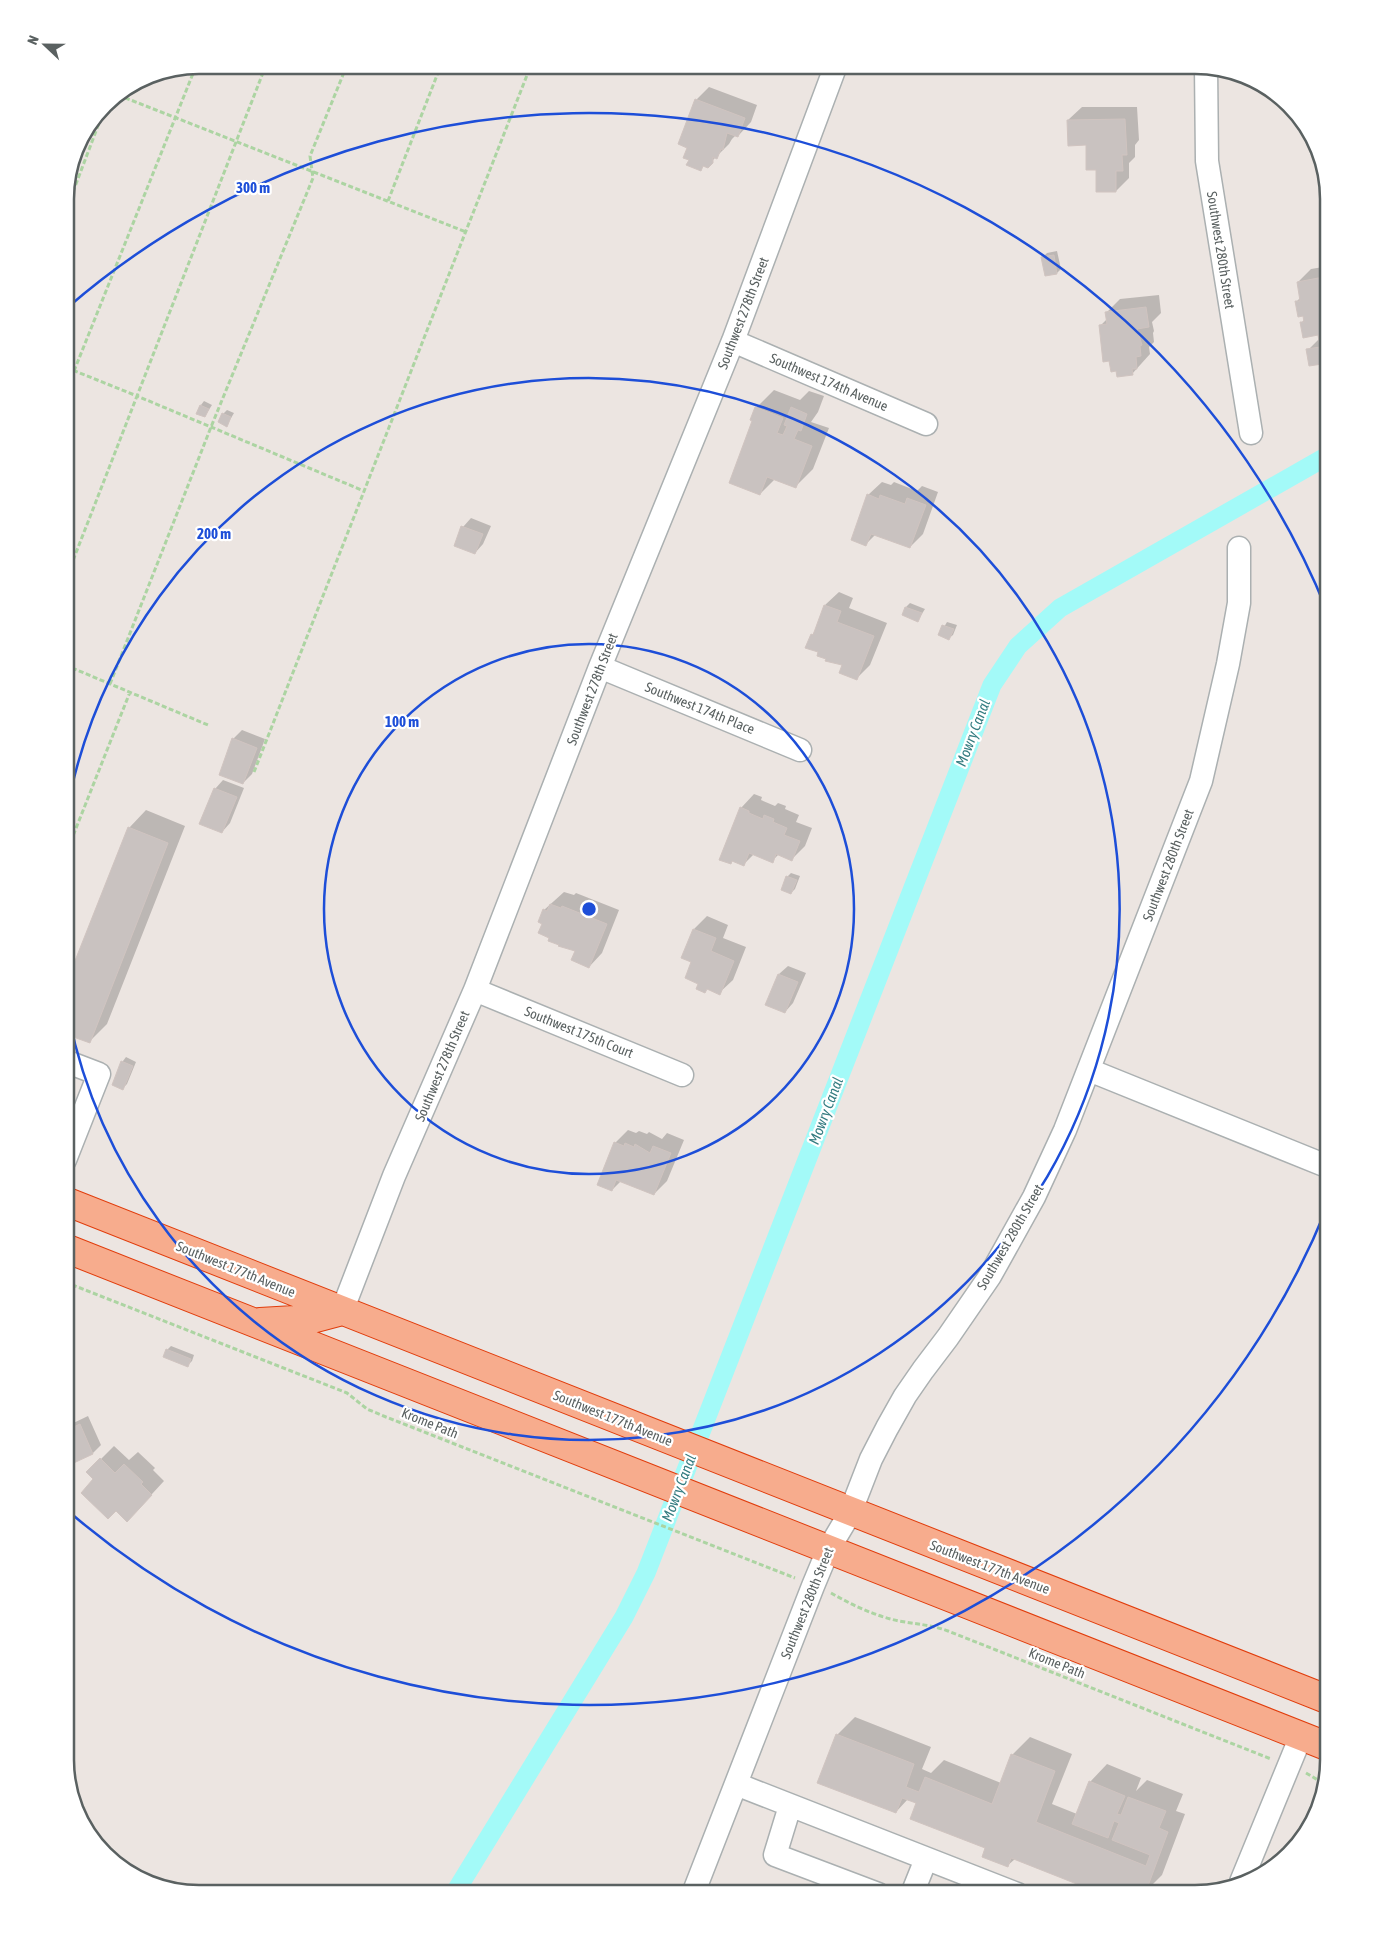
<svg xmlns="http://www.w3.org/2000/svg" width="1394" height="1959" font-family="'Asap Condensed',sans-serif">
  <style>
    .shadow { fill: #0003 }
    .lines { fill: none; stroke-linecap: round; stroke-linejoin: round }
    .canal { stroke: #a3faf8; stroke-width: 19 }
    .building { fill: #c9c2c0; stroke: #d0c4c0 }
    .minor-casing { stroke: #abb0b1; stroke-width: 25 }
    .highway-casing { stroke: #e13d0c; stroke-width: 30 }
    .path { stroke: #acd4a2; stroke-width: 3; stroke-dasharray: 5 2.5; stroke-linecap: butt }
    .minor { stroke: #fff; stroke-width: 22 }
    .highway { stroke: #f7ac8d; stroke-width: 28 }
    .ring { fill: none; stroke: #1d4ed8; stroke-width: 2.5 }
    .labels { text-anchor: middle; stroke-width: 4.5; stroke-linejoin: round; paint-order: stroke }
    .street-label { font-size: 14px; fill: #5a6161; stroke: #fff }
    .water-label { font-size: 15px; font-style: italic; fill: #347c80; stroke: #fff }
    .rim { fill: none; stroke: #5a6161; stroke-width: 2.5 }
    .centre { fill: #1d4ed8; stroke: #fff; stroke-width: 2.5 }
    .ring-label { font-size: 15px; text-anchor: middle; font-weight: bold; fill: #1d4ed8; stroke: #fff; stroke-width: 4.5; stroke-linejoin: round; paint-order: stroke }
  </style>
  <rect width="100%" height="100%" fill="#ece5e1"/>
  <path class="shadow" d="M946 65H976L969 73Z
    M709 87 757 105 751 122 738 136 736 135 732 139 729 144 707 166 704 165 700 169 690 159 689 147 696 100Z
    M1082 107H1137L1139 140 1135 145V157L1129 163V178L1116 191 1097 169 1087 144 1068 120Z
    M1057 251 1061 269 1057 273 1043 257 1047 253Z
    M1329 266V362L1308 350 1320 338 1319 333 1301 323 1305 319 1296 302 1301 297 1298 282 1311 269Z
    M1159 295 1161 313 1152 322 1154 331 1153 333 1154 342 1149 347 1150 354 1132 374 1100 326 1107 319 1106 313 1120 299Z
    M774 390 800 400 809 391 824 396 818 412 811 422 829 428 813 469 795 487 775 479 760 494 754 420 756 408Z
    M204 401 212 405 205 416 201 405Z
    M227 410 234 413 227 425 223 414Z
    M882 482 891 485 894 482 917 491 922 486 938 492 923 534 910 547 876 534 866 544 868 495Z
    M471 518 491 526 483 544 475 553 463 527Z
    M839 592 853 598 849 608 887 623 870 665 857 678 843 665 827 658 820 652 812 635 815 631 825 605Z
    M910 603 925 609 918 620 904 615 906 607Z
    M947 622 957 625 953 635 949 638 940 634Z
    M242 730 265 739 252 774 243 783 233 739Z
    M223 780 244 788 230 823 222 832 215 789Z
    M754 794 762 797 761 800 775 806 778 803 786 806 785 809 799 815 796 822 812 828 805 846 792 859 779 854 772 861 754 854 744 864 733 860 731 863 741 808Z
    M146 810 185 826 107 1024 89 1042 129 828Z
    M791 873 800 876 795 889 791 893 787 877Z
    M564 892 574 895 576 893 619 910 602 953 589 967 576 950 550 937 544 923V910Z
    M707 916 728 925 723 938 746 947 733 980 719 993 700 983 693 962 694 929Z
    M788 966 806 973 793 1003 785 1012 767 1005 779 974Z
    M126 1057 136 1062 127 1084 123 1088 113 1084 123 1061Z
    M628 1130 636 1133 639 1131 647 1134 649 1132 662 1139 667 1133 684 1140 667 1181 654 1194 621 1181 612 1190 615 1143Z
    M171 1346 194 1355 192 1361 188 1365 167 1350Z
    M88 1416 101 1445 93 1453 65 1466V1427Z
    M114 1446 129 1460 138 1452 155 1468 153 1470 164 1481 140 1507 95 1479 88 1472Z
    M855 1717 931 1747 922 1769 931 1773 944 1760 1001 1783 1012 1755 1030 1737 1072 1754 1052 1804 1077 1814 1090 1782 1107 1764 1141 1778 1136 1791 1147 1780 1183 1794 1176 1811 1185 1814 1162 1875 1144 1893 1105 1894 1015 1859 1007 1866 987 1847 917 1803 908 1799 896 1812 819 1782 838 1734Z"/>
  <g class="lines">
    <path class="canal" d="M454 1894 624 1617 646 1573 992 685 1018 646 1060 608 1329 455"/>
  </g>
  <path class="building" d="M945 65H972L969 74Z
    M695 99 745 118 738 137 727 133 723 150 721 149 717 159 713 157V163L708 168 703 166 701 171 686 165 689 160 683 158 687 148 678 144Z
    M1125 119 1127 155H1122L1123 171H1116V192H1096V170H1086V145L1068 146 1067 120Z
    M1054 255 1057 274 1045 276 1041 257Z
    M1329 276V363L1309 366 1306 349 1320 347 1318 335 1303 338 1300 322H1304L1303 316 1298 317 1295 301H1300L1297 282Z
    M1146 307 1149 327 1137 329 1142 345 1140 346 1141 356 1136 357 1137 369H1132L1133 375 1117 377 1116 371 1111 372 1109 361 1103 362 1099 325 1107 324 1105 312Z
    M200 405 209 409 205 417 196 414Z
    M755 407 783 418 777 433 783 435 787 426 784 425 791 407 807 414 801 431 798 430 794 439 812 446 796 488 767 477 760 495 729 483 752 421 750 420Z
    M222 413 231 417 227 427 218 422Z
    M867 494 879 499 880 495 905 504 907 498 926 505 910 548 871 534 866 546 851 540Z
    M461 526 483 534 475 554 454 546Z
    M824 605 841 611 837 622 874 636 857 680 839 673 842 665 825 661 826 659 817 656 818 652 805 648 811 634 813 635Z
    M905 607 922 613 918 622 902 615Z
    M942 625 954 629 949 640 938 635Z
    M232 738 257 748 243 784 219 775Z
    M214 788 237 797 222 833 199 824Z
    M740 807 749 811V813L763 819 764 815 774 819 773 822 787 828 784 835 800 841 792 861 776 854 773 863 749 853 744 866 732 861 731 864 719 860Z
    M128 827 168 843 90 1043 65 1034V986Z
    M786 876 797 880 791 894 781 890Z
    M550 904 561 908 562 906 607 924 589 968 571 960 575 951 558 946 559 945 548 941 549 938 538 933 542 924 538 922 543 909 547 911Z
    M693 929 716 938 711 951 734 961 720 995 707 989 705 993 696 989 698 984 685 978 691 962 681 958Z
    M778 974 798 982 785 1013 765 1005Z
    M121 1061 133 1066 123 1090 112 1085Z
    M614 1142 624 1146 625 1143 634 1147 635 1144 650 1153 653 1146 671 1153 654 1195 616 1180 612 1191 597 1185Z
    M166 1349 191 1359 188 1367 163 1357Z
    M80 1424 93 1454 65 1467V1431Z
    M100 1458 115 1473 124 1464 143 1482 141 1484 152 1495 127 1522 116 1511 108 1519 81 1493 93 1479 86 1472Z
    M836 1734 914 1764 906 1787 919 1792 925 1777 992 1804 1011 1754 1055 1771 1036 1822 1146 1866 1150 1855 1112 1840 1119 1823 1114 1821 1108 1838 1072 1824 1089 1781 1125 1796 1117 1814 1121 1815 1128 1797 1166 1811 1159 1828 1168 1832 1145 1894 1136 1891 1135 1894H1102L1011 1858 1008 1867 982 1857 985 1848 910 1819 916 1803 902 1798 896 1813 817 1783Z"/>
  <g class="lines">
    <defs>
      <path id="minor" d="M1206 66 1207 161 1251 433
        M733 341 926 424
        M600 667 800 750
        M475 990 682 1075
        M1089 1070 1329 1167
        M65 1160 99 1074 65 1061
        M342 1311 394 1176 475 990 600 667 733 341 836 65
        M736 1784 1017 1894
        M790 1806 775 1855 878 1894
        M1241 1882 1301 1736
        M693 1894 813 1586 828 1550 850 1513 871 1459 887 1428 905 1396 923 1370 948 1337 990 1276 1034 1197 1065 1130 1201 781 1228 664 1239 603V548
        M912 1894 926 1859"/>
      <path id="highway" d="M65 1201 1329 1700
        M65 1248 1329 1747
        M260 1322 312 1319 342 1311"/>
    </defs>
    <use href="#minor" class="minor-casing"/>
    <use href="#highway" class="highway-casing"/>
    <path class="path" d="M266 65 137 396 364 491
      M118 95 466 232
      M388 201 441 65
      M65 213 107 102
      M74 371 196 66
      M65 581 137 396 65 367
      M65 665 208 725
      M110 684 211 427 313 178 310 156 347 65
      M254 772 531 65
      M65 856 130 692
      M65 1282 347 1393 367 1409 386 1417 795 1578
      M831 1593C852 1605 875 1616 899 1621 916 1624 932 1625 948 1631L1271 1759
      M1306 1773 1323 1783"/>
    <use href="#minor" class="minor"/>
    <use href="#highway" class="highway"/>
  </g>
  <g class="ring">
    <circle cx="589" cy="909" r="265"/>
    <path d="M65 821A531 531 0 1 1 65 997"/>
    <path d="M1327 1207A796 796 0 0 1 67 1510M67 308A796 796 0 0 1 1327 611"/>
  </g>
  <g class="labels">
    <g class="street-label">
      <text transform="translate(1221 250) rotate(81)" y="5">Southwest 280th Street</text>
      <text transform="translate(743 313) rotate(-69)" y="5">Southwest 278th Street</text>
      <text transform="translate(829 382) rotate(23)" y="5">Southwest 174th Avenue</text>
      <text transform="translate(592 689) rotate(-69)" y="5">Southwest 278th Street</text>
      <text transform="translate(700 708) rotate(22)" y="5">Southwest 174th Place</text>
      <text transform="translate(1168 865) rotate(-69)" y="5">Southwest 280th Street</text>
      <text transform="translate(579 1032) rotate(22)" y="5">Southwest 175th Court</text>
      <text transform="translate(442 1066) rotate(-67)" y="5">Southwest 278th Street</text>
      <text transform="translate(1010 1237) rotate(-60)" y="5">Southwest 280th Street</text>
      <text transform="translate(236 1269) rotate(22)" y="5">Southwest 177th Avenue</text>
      <text transform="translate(613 1418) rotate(22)" y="5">Southwest 177th Avenue</text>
      <text transform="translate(430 1423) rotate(22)" y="5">Krome Path</text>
      <text transform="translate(990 1567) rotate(21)" y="5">Southwest 177th Avenue</text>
      <text transform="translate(807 1603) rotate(-68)" y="5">Southwest 280th Street</text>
      <text transform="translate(1057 1663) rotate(22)" y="5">Krome Path</text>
    </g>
    <g class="water-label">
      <text transform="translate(973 733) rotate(-69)" y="5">Mowry Canal</text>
      <text transform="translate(826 1111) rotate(-69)" y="5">Mowry Canal</text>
      <text transform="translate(679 1488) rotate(-69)" y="5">Mowry Canal</text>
    </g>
  </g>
  <path d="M0 0H1394V1959H0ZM199 74H1195A125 125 0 0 1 1320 199V1760A125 125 0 0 1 1195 1885H199A125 125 0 0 1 74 1760V199A125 125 0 0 1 199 74Z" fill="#fff" fill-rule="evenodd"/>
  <path class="rim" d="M199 74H1195A125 125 0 0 1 1320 199V1760A125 125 0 0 1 1195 1885H199A125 125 0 0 1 74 1760V199A125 125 0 0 1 199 74Z"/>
  <circle cx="589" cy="909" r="8" class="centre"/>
  <g class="ring-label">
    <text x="253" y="193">300 m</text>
    <text x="214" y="539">200 m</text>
    <text x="402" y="727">100 m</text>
  </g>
  <g transform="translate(45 45) rotate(292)" stroke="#ffffff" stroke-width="4" paint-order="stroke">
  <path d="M0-4L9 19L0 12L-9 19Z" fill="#5a6161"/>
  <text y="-8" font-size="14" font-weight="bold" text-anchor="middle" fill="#5a6161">N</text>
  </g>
</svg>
